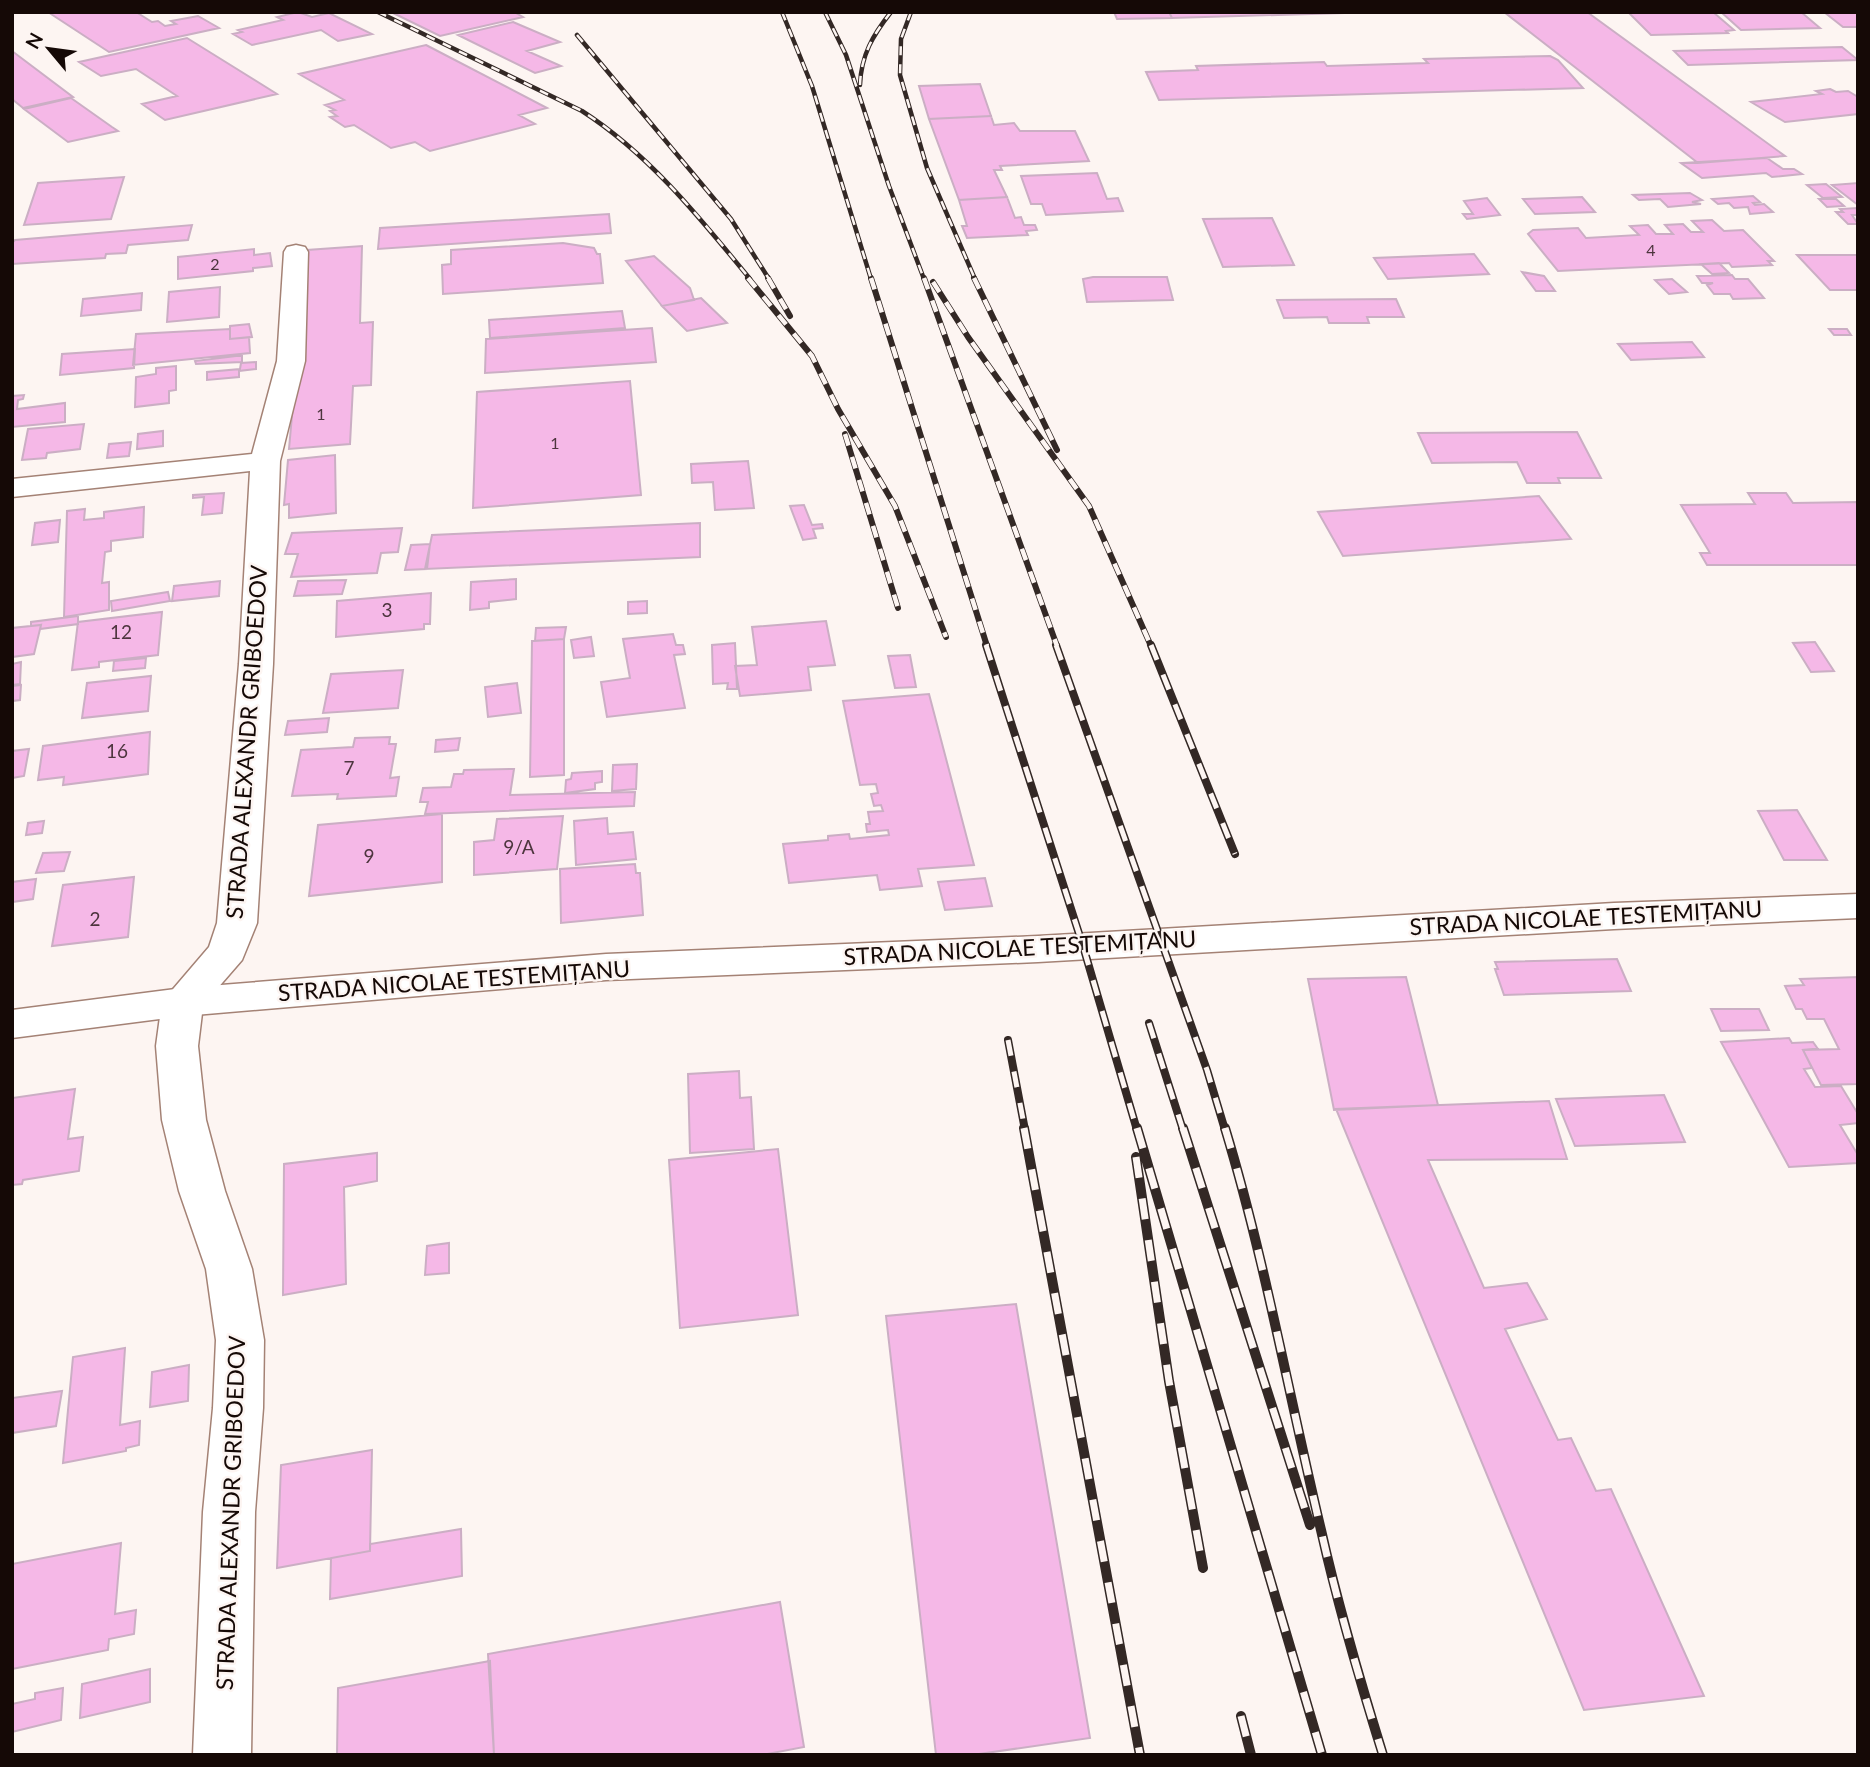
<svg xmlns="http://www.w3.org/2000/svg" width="1870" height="1767" font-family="Lato,sans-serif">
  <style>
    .building { fill: #f5b8e7; stroke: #cbaec4; stroke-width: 2 }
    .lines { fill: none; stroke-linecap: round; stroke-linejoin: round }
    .street-casing { stroke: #a48275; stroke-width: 3 }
    .primary-casing { stroke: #a48275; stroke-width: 3 }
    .street { fill: #fff; fill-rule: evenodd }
    .primary { fill: #fff; fill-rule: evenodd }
    .rail-far3-casing { stroke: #332825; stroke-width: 4.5 }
    .rail-far2-casing { stroke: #332825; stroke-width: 6 }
    .rail-far1-casing { stroke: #332825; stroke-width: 8 }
    .rail-casing { stroke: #332825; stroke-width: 10 }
    .rail-far3 { stroke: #fdf5f2; stroke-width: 2.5; stroke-dasharray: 9; stroke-linecap: butt }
    .rail-far2 { stroke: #fdf5f2; stroke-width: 4.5; stroke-dasharray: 12; stroke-linecap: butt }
    .rail-far1 { stroke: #fdf5f2; stroke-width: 5; stroke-dasharray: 16; stroke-linecap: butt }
    .rail { stroke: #fdf5f2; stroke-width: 7; stroke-dasharray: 21; stroke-linecap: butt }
    .labels { text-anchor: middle; stroke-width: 5; stroke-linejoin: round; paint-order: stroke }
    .far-number-label { font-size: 16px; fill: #4d353e }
    .number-label { font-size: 19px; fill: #4d353e }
    .street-label { font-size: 23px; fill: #150906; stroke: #fdf5f2 }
  </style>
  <rect width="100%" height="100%" fill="#fdf5f2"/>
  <path class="building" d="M48 12H136L152 22 158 21 165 26 176 24 171 21 198 16 219 28 109 52Z
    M298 12 312 17 329 13 372 34 338 41 321 30 252 45 233 34 242 32 238 30 283 20 277 17Z
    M391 12H514L523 17 440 36Z
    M1114 12H1169L1172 18 1117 19Z
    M1169 12H1378L1172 18Z
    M1504 12H1587L1785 156 1698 163Z
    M1628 12H1713L1734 30 1726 31 1728 33 1651 35Z
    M1721 12H1801L1820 28 1741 30Z
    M1824 12H1858V27H1843Z
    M513 22 560 42 527 51 561 66 535 73 458 35Z
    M187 38 277 94 165 120 142 104 177 96 136 69 101 76 79 62Z
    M426 45 547 108 519 115 535 124 430 151 415 142 391 148 354 125 345 127 330 117 337 116 330 111 335 110 325 105 344 100 299 74Z
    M1842 47 1858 60 1688 65 1674 51Z
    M12 51 73 97 23 108 12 99Z
    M1550 56 1558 60 1583 88 1159 100 1146 72 1198 70 1196 66 1324 62 1327 66 1428 63 1424 59Z
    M980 84 991 116 929 119 919 86Z
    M1830 89 1836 92 1848 91 1858 97V114L1785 122 1751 102 1822 94 1816 91Z
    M71 98 112 127 118 131 68 142 24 109Z
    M991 116 994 125 1014 123 1020 131H1075L1089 161 1000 166 1002 170H994L1007 197 959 200 929 119Z
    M1767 158 1783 169H1794L1802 174 1772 177 1766 173 1702 178 1681 163Z
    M1097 173 1107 199 1118 198 1123 211 1046 215 1042 204H1031L1021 176Z
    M124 177 111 219 24 225 38 183Z
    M1858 183V205L1832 185Z
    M1826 184 1842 197 1823 198 1807 185Z
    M1690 193 1702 200 1692 202 1701 204 1668 207 1660 199 1639 200 1633 195Z
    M1753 196 1760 202 1753 203 1755 205 1764 204 1773 212 1750 214 1748 207 1734 208 1729 203 1718 204 1712 199Z
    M1007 197 1015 218 1021 217 1024 225H1035L1037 230 1026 231 1028 235 967 238 962 226H967L959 200Z
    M1582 197 1595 212 1535 214 1523 199Z
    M1487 198 1500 215 1467 219 1463 214H1473L1464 201Z
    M1819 199H1836L1844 206 1827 207Z
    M1857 208 1858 215H1852L1858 224H1848L1836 212H1843L1840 209Z
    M609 214 611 233 378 249 380 228Z
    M1272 218 1294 265 1223 267 1203 219Z
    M1712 220 1724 231 1743 230 1774 261H1768L1772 265 1732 267 1729 263 1558 271 1528 234 1533 230 1578 228 1586 238 1639 235 1630 226 1648 225 1656 234H1673L1665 225 1683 224 1691 232H1703L1692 221Z
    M192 225 188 240 128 245 126 253 106 254 105 258 12 264V243L15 240Z
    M563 243 594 248 597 254H600L603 283 443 294 442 265 451 264V250Z
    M362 246 360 323 373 322 371 385 353 386 350 444 289 449 307 250Z
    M254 249V255L270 253 272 266 253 268V271L178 279V257Z
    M1474 254 1489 274 1388 279 1374 258Z
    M1797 255H1858V290H1830Z
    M654 256 690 288 694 300 662 306 626 261Z
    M1719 263 1729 273 1712 274 1701 264Z
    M1522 272 1544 276 1555 291H1536Z
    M1732 275 1735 279H1748L1764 298 1733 299 1730 294H1714L1707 285 1713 283H1702L1697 276Z
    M1093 277H1167L1173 300 1087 302 1083 279Z
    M1672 279 1687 292 1669 294 1655 280Z
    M220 287 219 317 167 322 169 292Z
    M142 293 141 310 81 316 83 299Z
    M701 298 727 323 687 331 662 306Z
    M1396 299 1404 317H1367L1369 323H1329L1327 317 1284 318 1277 300Z
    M622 311 625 328 490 338 489 320Z
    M249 324 252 337 230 339V326Z
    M652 328 656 362 485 373 486 339Z
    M230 329V339L249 337 250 353 133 365 136 334Z
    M1829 329H1847L1851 335H1834Z
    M1692 342 1704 357 1631 360 1618 344Z
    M135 349 134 368 60 375 62 354Z
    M236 356H242V362L196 364 195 361Z
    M256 362V369L239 371V377L207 380V372L240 369 241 363Z
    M176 366V390L169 391V403L135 407 136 377 156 374V368Z
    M630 381 641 495 473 508 477 392Z
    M24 395 23 399 18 400 17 409 65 403V422L12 427V396Z
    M84 424 80 449 47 453 46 458 22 460 28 429Z
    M163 431V446L137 449 138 434Z
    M1577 432 1601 478H1558L1560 483H1527L1517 462 1432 463 1418 433Z
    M131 442 129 456 107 458 109 444Z
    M335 455 336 513 289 518V504L284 505 288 460Z
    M748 461 754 508 715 510 713 482 692 483 691 464Z
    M224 493 222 513 202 515 204 497 193 498V495Z
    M1748 493H1786L1793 503 1858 502V565H1707L1700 553H1710L1681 505 1755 504Z
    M1539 496 1571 539 1343 556 1318 512Z
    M804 505 812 525 822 524 823 528 813 529 816 538 803 540 790 506Z
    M144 507 143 537 111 541V551L105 552 102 583 109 582V610L64 617 67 511 85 509 84 520 104 518V512Z
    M60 520 58 542 32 545 35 523Z
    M700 523V557L425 569 432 535Z
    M402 528 398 552 381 553 377 573 291 577 298 554H285L292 533Z
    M430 544 427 569 405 570 411 545Z
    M516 579V599L489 602V608L470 610 471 582Z
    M346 580 342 594 294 596 298 581Z
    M220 581 219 596 172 601 174 586Z
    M168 592 170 601 112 611 111 601Z
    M431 593 430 624H424V629L336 637 337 601Z
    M647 601V613L628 614V602Z
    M162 612 158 655 99 662V667L72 670 78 622Z
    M78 616V624L40 629 41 625 31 626V622Z
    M826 621 835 665 808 667 811 690 740 696 735 666 757 665 752 627Z
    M41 625 34 654 12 657V628Z
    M566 627 564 639 535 641 536 628Z
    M673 634 676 645H683L685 654 674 655 685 708 607 717 601 682 630 678 623 639Z
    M591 637 594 656 574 658 571 640Z
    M564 639V775L530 777 532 641Z
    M1815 642 1834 671 1811 672 1793 643Z
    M735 643 737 689H727L728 683 713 684 712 645Z
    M910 655 916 687 895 688 888 656Z
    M146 658 145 668 113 671 114 661Z
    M21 662 20 684 12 685V664Z
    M403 670 398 708 323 713 331 674Z
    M151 676 148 711 82 718 87 683Z
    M517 683 521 713 488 717 485 687Z
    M21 685 20 700 12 701V686Z
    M929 694 974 865 918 869 922 886 880 890 877 875 789 883 783 844 828 840V836L849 834 850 839 889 835 888 830 867 832 866 824H870L868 812 883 811 881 805 874 806 871 794 878 793 876 784 860 785 843 701Z
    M329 718 327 732 285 735 288 721Z
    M150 732 148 774 63 785 64 777 38 780 43 746Z
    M390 737 389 744H396L390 778 399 777 396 796 337 799 338 794 292 796 301 750 353 747 355 738Z
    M460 738 458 750 435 752 436 740Z
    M29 749 24 776 12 778V751Z
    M637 764 636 789 612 791 613 765Z
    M514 769 510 795 635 792 634 806 425 814 428 802H420L423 788 451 787 454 774H463L464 770Z
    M602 771V782L595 783V789L565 793 566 780 571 779 572 773Z
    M1797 810 1827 860H1784L1758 811Z
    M442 814V882L309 896 318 825Z
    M563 816 557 869 474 875V842L494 840 497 819Z
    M607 818 608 834 633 832 636 859 576 865 574 821Z
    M44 821 42 833 26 835 28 823Z
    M70 852 64 871 36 873 43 853Z
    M635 864 636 873H640L643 915 561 923 560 869Z
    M134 877 128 937 52 946 63 885Z
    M985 878 992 906 945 910 938 882Z
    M36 879 33 899 12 902V882Z
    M1617 959 1631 991 1504 995 1495 969H1498L1495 962Z
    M1406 977 1438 1105 1334 1110 1308 979Z
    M1858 977V1084L1821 1085 1803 1050 1839 1049 1824 1019H1807L1802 1009H1796L1785 986 1804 985 1800 979Z
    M1711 1009H1759L1769 1030 1721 1031Z
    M1789 1038 1792 1043 1813 1042 1818 1049 1803 1050 1812 1068 1804 1069 1815 1087 1841 1086 1858 1114V1123L1840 1125 1858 1155V1163L1789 1167 1721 1042Z
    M739 1071 740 1098 751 1097 754 1149 690 1153 688 1074Z
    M75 1089 68 1139 83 1137 79 1171 23 1180 22 1184 12 1185V1098Z
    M1664 1095 1685 1142 1575 1146 1556 1099Z
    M1549 1101 1567 1159 1428 1160 1484 1288 1527 1283 1547 1319 1505 1329 1558 1440 1571 1438 1596 1491 1611 1489 1704 1696 1584 1710 1336 1109Z
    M778 1149 798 1315 680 1328 669 1160Z
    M377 1153V1181L344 1187 346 1284 283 1295 284 1164Z
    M449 1243V1273L425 1275 427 1246Z
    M1016 1304 1090 1738 972 1755H936L886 1316Z
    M125 1348 120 1425 140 1421 139 1445 126 1448V1451L63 1463 73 1357Z
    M189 1365 188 1401 150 1407 152 1372Z
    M62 1391 56 1426 12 1433V1398Z
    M372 1450 370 1551 277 1568 281 1465Z
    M461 1529 462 1576 330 1599 331 1558 370 1551V1544Z
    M121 1543 115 1614 136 1610 134 1634 109 1639 108 1650 12 1669V1564Z
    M780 1602 804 1747 762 1755H494L488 1654Z
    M490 1661 494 1755H337L338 1688Z
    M150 1669V1702L80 1718 82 1684Z
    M63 1688 61 1720 12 1732V1704L35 1699V1693Z"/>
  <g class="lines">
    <defs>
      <path id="street" d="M296 245 305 247 308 252 305 361 280 461 273 664 257 923 242 960 203 1005 198 1046 206 1120 225 1191 252 1269 264 1340 263 1408 255 1512 251 1755H193L203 1512 213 1408 216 1340 206 1269 179 1191 162 1120 156 1046 162 1002 209 947 217 923 239 664 250 471 12 497V479L252 454 277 361 284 252 287 247Z"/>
      <path id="primary" d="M1858 894V918L1614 929 1038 962 606 980 183 1016 12 1038V1010L183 988 606 954 1038 936 1614 903Z"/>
    </defs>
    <use href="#street" class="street-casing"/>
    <use href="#primary" class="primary-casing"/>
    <use href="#street" class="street"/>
    <use href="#primary" class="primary"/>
    <defs>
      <path id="rail-far3" d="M378 12 582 111C649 154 700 218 750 279
        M782 12 812 86 871 279
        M825 12 846 55 889 186 924 279
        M911 12 901 39 900 75 927 168 975 279
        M577 35 731 219 769 279
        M860 85C861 55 873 35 891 12"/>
      <path id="rail-far2" d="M748 278 812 356 838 409 895 506 946 637
        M768 278 790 316
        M871 278 987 646
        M924 278 1057 646
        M974 278 1057 450
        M933 282 968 337 1089 506 1151 646
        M845 434 898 608"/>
      <path id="rail-far1" d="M986 645 1083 946 1137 1130
        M1056 645 1207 1070 1225 1130
        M1151 645 1235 854
        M1149 1023 1183 1130
        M1008 1040 1025 1130"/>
      <path id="rail" d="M1024 1128 1140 1755
        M1137 1128 1322 1755
        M1183 1128 1310 1525
        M1225 1128C1265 1260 1289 1396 1321 1530 1338 1606 1360 1681 1383 1755
        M1136 1157 1169 1381 1203 1568
        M1241 1716 1251 1755"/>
    </defs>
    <use href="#rail-far3" class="rail-far3-casing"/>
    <use href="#rail-far2" class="rail-far2-casing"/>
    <use href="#rail-far1" class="rail-far1-casing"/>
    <use href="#rail" class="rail-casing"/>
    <use href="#rail-far3" class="rail-far3"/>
    <use href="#rail-far2" class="rail-far2"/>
    <use href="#rail-far1" class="rail-far1"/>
    <use href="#rail" class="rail"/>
  </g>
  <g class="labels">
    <g class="far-number-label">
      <text x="1651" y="256">4</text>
      <text x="215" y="270">2</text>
      <text x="321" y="420">1</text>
      <text x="555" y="449">1</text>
    </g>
    <g class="number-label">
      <text x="387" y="617">3</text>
      <text x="121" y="639">12</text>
      <text x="117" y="758">16</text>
      <text x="349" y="775">7</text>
      <text x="519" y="854">9/A</text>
      <text x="369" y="863">9</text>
      <text x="95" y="926">2</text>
    </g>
    <g class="street-label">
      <text transform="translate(247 742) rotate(-86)" y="8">STRADA ALEXANDR GRIBOEDOV</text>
      <text transform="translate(1586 918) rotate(-3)" y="8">STRADA NICOLAE TESTEMIȚANU</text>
      <text transform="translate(1020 948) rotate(-3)" y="8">STRADA NICOLAE TESTEMIȚANU</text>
      <text transform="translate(454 981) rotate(-4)" y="8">STRADA NICOLAE TESTEMIȚANU</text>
      <text transform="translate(231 1513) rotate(-88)" y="8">STRADA ALEXANDR GRIBOEDOV</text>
    </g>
  </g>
  <rect width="1870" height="1767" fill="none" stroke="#150906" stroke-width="28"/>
  <g transform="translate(49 49) rotate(299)" stroke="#fdf5f2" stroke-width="5" paint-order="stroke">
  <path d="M0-5L12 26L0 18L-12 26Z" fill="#150906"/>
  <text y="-10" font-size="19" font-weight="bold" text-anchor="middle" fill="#150906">N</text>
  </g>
</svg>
